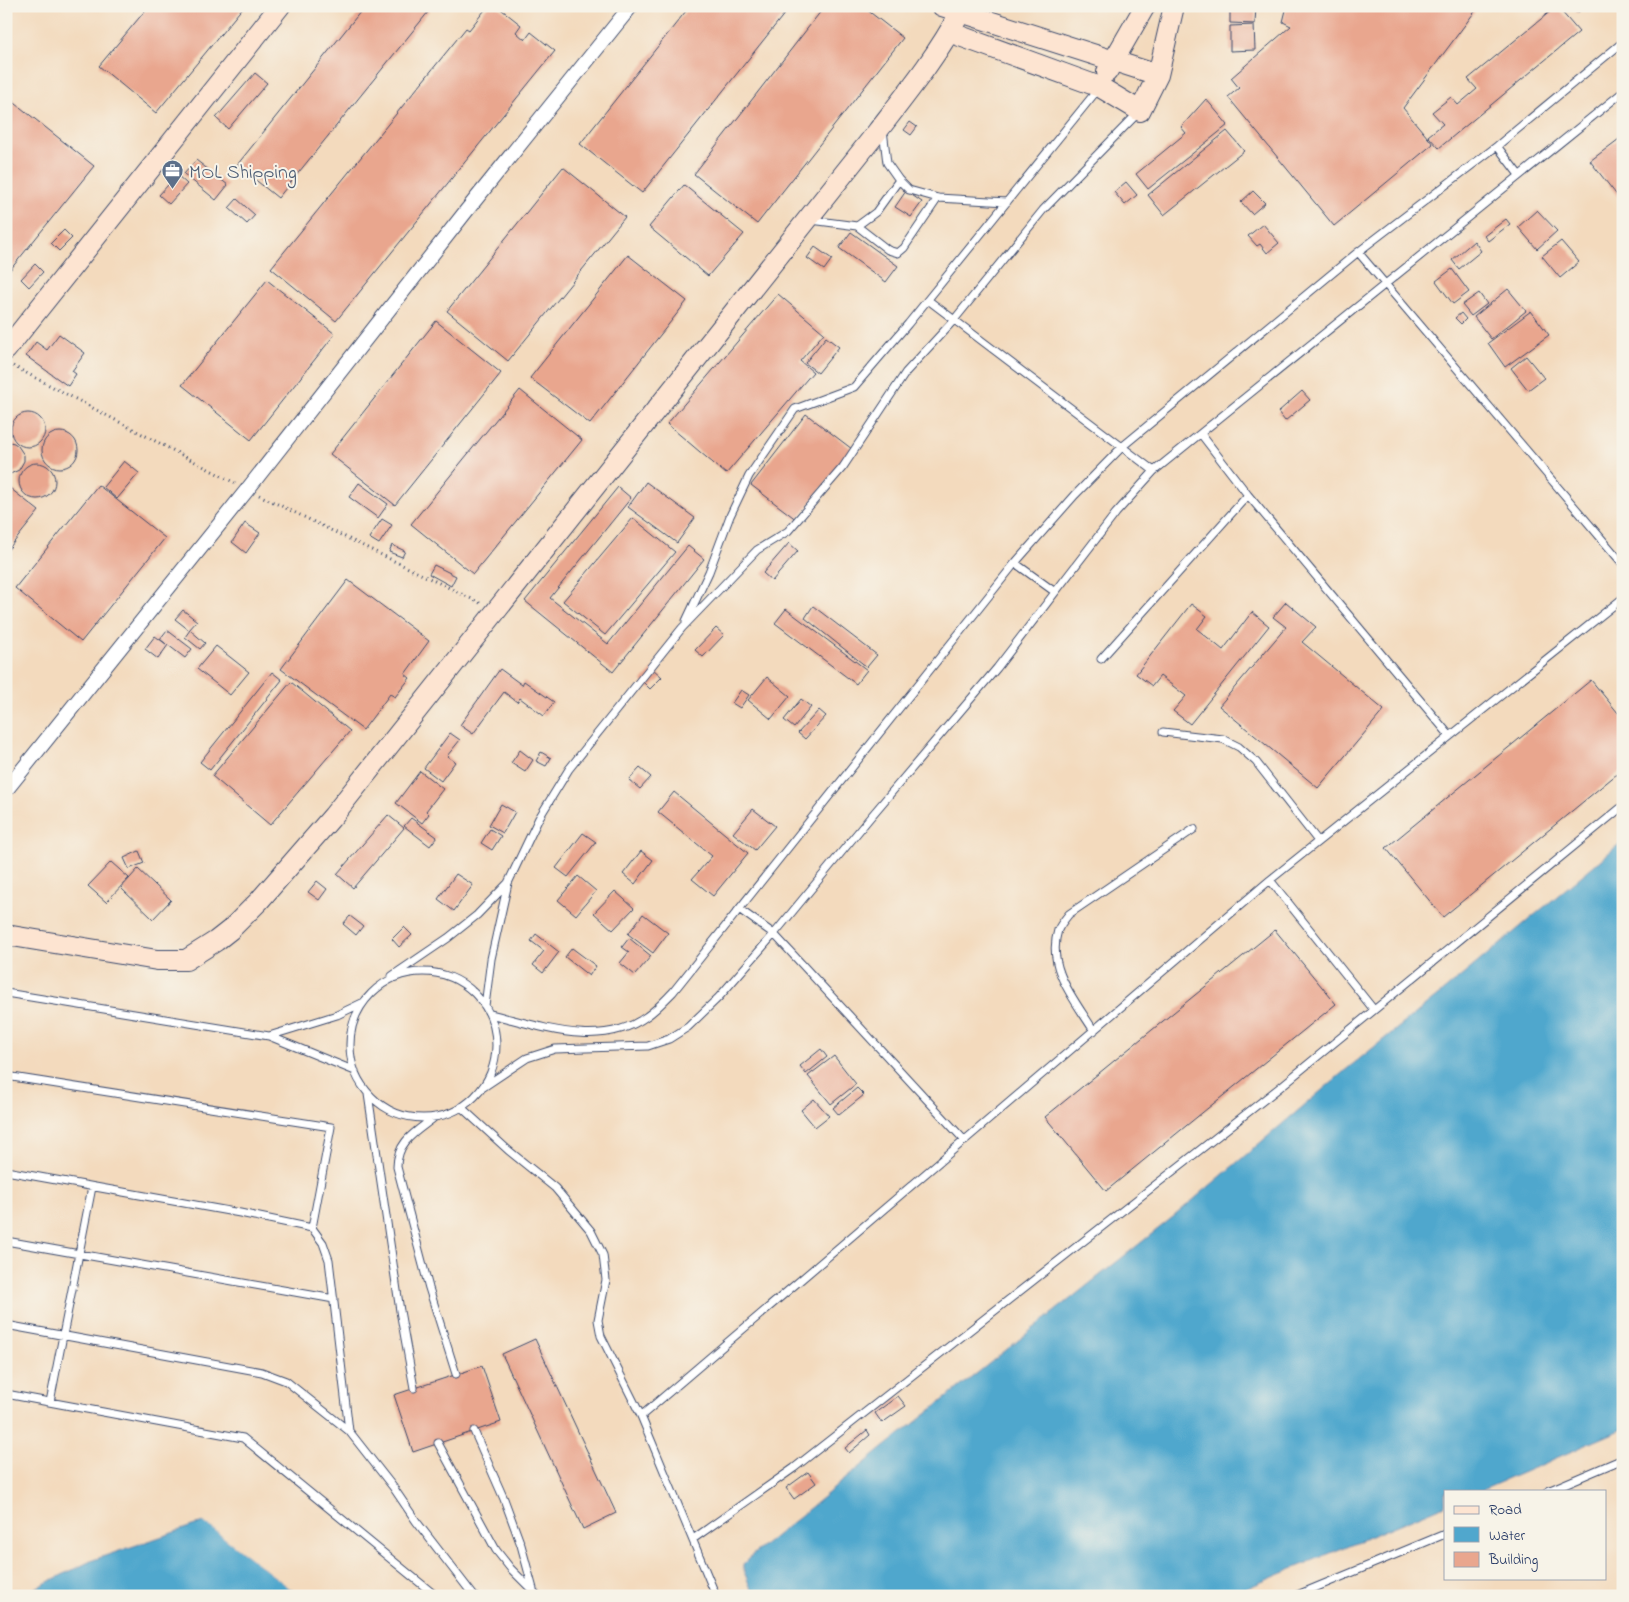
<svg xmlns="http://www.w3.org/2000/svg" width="1629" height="1602" font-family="'Indie Flower',sans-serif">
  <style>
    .water { fill: #50a7cd; stroke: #366b96 }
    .pier { fill: #f3dabd }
    .building { fill: #e9a68e }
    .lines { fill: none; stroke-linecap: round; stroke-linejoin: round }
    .lane-casing { stroke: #3b496c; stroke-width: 9 }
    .street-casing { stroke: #3b496c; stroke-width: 16 }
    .secondary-casing { stroke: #3b496c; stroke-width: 22 }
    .path { stroke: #3b496c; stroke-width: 3; stroke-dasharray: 1 4; stroke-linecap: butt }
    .lane { stroke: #fff; stroke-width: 7 }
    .street { stroke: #fff; stroke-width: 14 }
    .secondary { stroke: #fde4d1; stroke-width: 20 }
    .labels { text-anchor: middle; stroke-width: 4; stroke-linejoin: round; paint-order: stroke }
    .service-label { font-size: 20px; fill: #4e5e75; stroke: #f7f3e8; text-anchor: start }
  </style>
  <rect width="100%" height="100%" fill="#f7f3e8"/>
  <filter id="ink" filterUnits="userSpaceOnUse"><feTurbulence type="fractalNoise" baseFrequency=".02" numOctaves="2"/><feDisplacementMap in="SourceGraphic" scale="10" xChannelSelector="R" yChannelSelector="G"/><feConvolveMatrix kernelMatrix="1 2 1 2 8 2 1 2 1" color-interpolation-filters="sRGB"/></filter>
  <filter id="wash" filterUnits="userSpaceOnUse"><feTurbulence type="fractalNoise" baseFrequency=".0096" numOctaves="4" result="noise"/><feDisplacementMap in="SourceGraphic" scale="20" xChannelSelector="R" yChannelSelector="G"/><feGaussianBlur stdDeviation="1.12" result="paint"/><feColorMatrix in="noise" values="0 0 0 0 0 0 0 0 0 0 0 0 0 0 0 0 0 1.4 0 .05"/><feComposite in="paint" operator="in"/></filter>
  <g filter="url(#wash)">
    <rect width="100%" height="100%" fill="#f3dabd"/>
    <path class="water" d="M1623 841V1429L1480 1491H1445V1505L1228 1596H754L743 1569V1564L751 1556 882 1449 1173 1217 1348 1068 1440 994Z
      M204 1522 300 1596H19L93 1560Z"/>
    <path class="pier" d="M204 1519 301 1594 302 1596H300L201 1520Z"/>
    <g id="blocks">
      <path class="building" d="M149 6H244L156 113 99 66Z
        M365 6H433L278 198 237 165Z
        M488 6H497L521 25 516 32 525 40 531 32 555 51 336 321 271 268 466 28 469 30Z
        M690 6H786L789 8 642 193 580 144Z
        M825 6H862L903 38 757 224 694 174Z
        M1230 6H1256L1255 24 1230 23Z
        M1287 6H1479L1403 108 1433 144 1334 226 1228 97 1239 88 1231 78 1291 26 1283 22Z
        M1549 6H1567L1561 11 1579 32 1439 148 1428 136 1443 124 1432 112 1451 97 1458 105 1477 89 1468 79 1552 10Z
        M1572 6H1585L1577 13Z
        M1254 25 1255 50 1230 51V26Z
        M255 73 267 83 228 129 216 118Z
        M6 96 94 166 6 275Z
        M1206 99 1228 125 1148 189 1136 174 1186 133 1181 127Z
        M910 122 917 127 911 135 904 130Z
        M1227 131 1244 151 1164 215 1148 195Z
        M1623 136V203L1590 161Z
        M196 160 228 185 216 200 184 174Z
        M563 167 625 217 508 361 447 311Z
        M177 175 187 184 169 204 159 195Z
        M1126 182 1137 195 1125 205 1114 192Z
        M684 185 744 234 708 276 649 227Z
        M906 191 922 202 911 217 895 207Z
        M1253 191 1265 203 1252 214 1241 202Z
        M237 199 255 215 247 224 229 208Z
        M1537 210 1557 231 1537 249 1518 227Z
        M1506 219 1510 224 1488 241 1484 236Z
        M1263 224 1279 243 1267 253 1260 244 1257 246 1248 236Z
        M64 230 72 238 59 251 51 243Z
        M851 232 898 266 886 282 839 248Z
        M1474 241 1481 251 1459 269 1452 260Z
        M1561 241 1579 262 1560 278 1542 256Z
        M815 247 832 259 824 270 807 258Z
        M628 255 687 301 590 424 530 378Z
        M35 264 43 272 29 287 21 279Z
        M1452 269 1469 292 1453 304 1436 281Z
        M267 280 335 334 251 440 182 385Z
        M1508 289 1526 311 1491 339 1474 317Z
        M1479 293 1487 304 1471 316 1462 305Z
        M778 294 824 333 800 361 813 372 726 474 667 424Z
        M1531 311 1549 335 1505 367 1488 343Z
        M1461 313 1466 319 1461 324 1455 318Z
        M436 321 501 373 395 505 330 454Z
        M59 334 85 353 72 371 76 374 68 386 26 356 36 342 47 350Z
        M826 337 839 347 818 373 805 363Z
        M1526 356 1544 378 1528 390 1511 368Z
        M520 390 582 440 473 574 411 524Z
        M1302 391 1310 400 1285 421 1278 412Z
        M11 430a17 17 0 1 1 34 0a17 17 0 1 1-34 0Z
        M806 414 852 449 797 520 751 485Z
        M42 450a18 18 0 1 1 36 0a18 18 0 1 1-36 0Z
        M6 441 14 443 18 446 24 455V461L19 470 8 475H6Z
        M124 461 139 473 117 499 103 487Z
        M19 481a18 18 0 1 1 36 0a18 18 0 1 1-36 0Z
        M646 482 695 518 677 543 628 507Z
        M359 483 388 504 378 518 349 497Z
        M6 485 39 511 6 552Z
        M98 485 165 538 81 642 15 588Z
        M618 487 631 498 550 598 608 644 688 546 704 559 613 672 525 601Z
        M633 518 675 552 605 635 563 601Z
        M382 519 392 525 379 544 369 538Z
        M245 523 260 533 246 553 232 542Z
        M789 543 798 551 772 581 763 573Z
        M392 545 405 551 402 557 389 552Z
        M434 565 456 576 451 586 429 574Z
        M348 580 429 641 405 674 410 678 395 697 390 694 363 730 281 669Z
        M1286 602 1316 627 1302 642 1384 710 1318 788 1219 706 1286 627 1273 617Z
        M1191 604 1207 616 1197 629 1223 650 1252 612 1269 626 1190 724 1173 711 1186 696 1160 676 1152 686 1136 674Z
        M813 606 877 655 867 667 805 618Z
        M786 609 867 670 856 684 775 623Z
        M183 610 197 621 189 630 175 619Z
        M716 628 724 635 703 657 695 650Z
        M167 630 192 649 185 658 168 645 158 659 145 649 155 636 166 644 160 639Z
        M190 630 205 643 200 649 185 637Z
        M216 646 249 672 230 695 197 669Z
        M500 669 522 685 524 681 554 702 544 716 520 698 517 702 504 692 473 734 460 725Z
        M653 669 662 677 650 689 642 681Z
        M272 672 282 680 210 770 200 762Z
        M767 677 790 696 771 719 748 700Z
        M1591 680 1623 719V769L1443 917 1386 848Z
        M291 682 350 731 270 825 212 776Z
        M741 690 749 695 740 708 732 703Z
        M801 699 811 707 794 728 784 720Z
        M819 710 826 716 805 739 798 733Z
        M450 733 460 740 447 756 455 762 441 781 424 768Z
        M520 750 533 760 525 772 511 763Z
        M541 752 551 758 546 766 536 761Z
        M640 768 651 777 640 789 629 780Z
        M420 771 443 789 426 811 429 814 422 823 396 803Z
        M674 792 748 853 713 896 692 879 712 856 658 812Z
        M501 804 515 812 503 833 489 825Z
        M753 809 775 826 755 850 733 833Z
        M388 815 404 828 353 888 337 874Z
        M411 818 437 837 430 846 404 826Z
        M490 829 501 836 492 850 481 843Z
        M583 833 596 842 568 877 556 868Z
        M139 851 144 863 129 869 124 858Z
        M641 851 653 860 635 884 623 874Z
        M111 862 129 878 106 902 88 886Z
        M138 869 171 900 153 919 121 888Z
        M456 874 473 885 454 911 438 899Z
        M578 876 596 891 576 915 558 900Z
        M317 881 327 889 319 900 308 892Z
        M615 891 634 908 613 930 594 913Z
        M643 914 668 933 653 953 628 934Z
        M350 916 363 926 356 935 343 924Z
        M404 927 412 935 399 947 392 939Z
        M1275 930 1336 1004 1106 1191 1045 1117Z
        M536 934 559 952 543 973 533 965 544 951 531 941Z
        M629 938 651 956 635 975 620 963 629 952 622 947Z
        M572 948 596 966 589 976 565 957Z
        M821 1049 827 1057 806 1074 800 1066Z
        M834 1056 856 1084 831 1104 808 1076Z
        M857 1088 864 1095 839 1115 833 1108Z
        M814 1099 829 1116 815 1127 801 1110Z
        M535 1339 616 1513 583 1529 502 1354Z
        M482 1366 501 1422 413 1452 394 1395Z
        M898 1396 906 1406 882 1423 875 1413Z
        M867 1430 870 1435 849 1453 845 1448Z
        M808 1472 816 1483 794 1499 786 1488Z"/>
    </g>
  </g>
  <g filter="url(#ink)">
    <use href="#blocks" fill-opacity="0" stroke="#3b496c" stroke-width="1"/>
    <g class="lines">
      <defs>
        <path id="lane" d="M883 130 887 163 899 180 909 190 938 198 1007 202
          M1497 146 1519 175
          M811 220 857 226 876 212 899 180
          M857 226 888 250 898 253 904 248 938 198
          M1358 252 1623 564
          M928 300 1154 471
          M1201 434 1248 495 1450 736
          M1015 563 1055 592
          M686 621 709 572 730 516 749 476 795 409 854 387 908 324 1099 88
          M1101 659 1248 495
          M1163 732 1223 739 1239 747 1256 762 1318 841
          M1270 880 1374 1010
          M739 909 774 934 965 1141
          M350 1045a73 73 0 1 1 146 0a73 73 0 1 1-146 0Z
          M392 976 448 938 477 915 508 883
          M6 993 269 1036 355 1071
          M485 1006 491 959 508 883 539 818 569 769 682 628 757 550 788 531 843 467 906 372 954 320 1043 210 1138 113
          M490 1014C540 1026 601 1050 647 1016 657 1009 665 1000 673 992L1015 563 1075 495 1123 446 1358 252 1497 146 1623 42
          M1094 1031C1075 1000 1046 968 1058 930 1060 925 1065 919 1069 914L1194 829
          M269 1036 337 1015 362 1003
          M6 1076 331 1127 312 1228
          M482 1088 527 1058 555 1049 648 1046 669 1039 688 1027 719 997 774 934 868 820 997 668 1116 513 1154 471 1623 92
          M368 1094 400 1311 414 1388
          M461 1107 508 1150 555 1188 591 1231 603 1255 606 1280 598 1320 601 1336 641 1416
          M435 1117C416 1132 397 1141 397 1167L429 1288 456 1374
          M6 1171 240 1213 312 1228 323 1243 329 1260 349 1431 393 1487 416 1521 474 1596
          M6 1241 334 1299
          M6 1325 262 1372 286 1381 349 1431
          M6 1394 243 1438 436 1596
          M50 1402 92 1187
          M474 1431 504 1499 521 1545 533 1589
          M438 1443 496 1550 511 1569 538 1596
          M1548 1491 1623 1459
          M693 1539 794 1468 1279 1088 1623 806
          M716 1596 641 1416 1270 880 1623 598
          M1295 1596 1445 1534"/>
        <path id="street" d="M6 790 247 490 467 210 631 6"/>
        <path id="secondary" d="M942 6 1158 75
          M949 32 1100 87 1140 111 1158 75 1174 6
          M1107 72 1145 6
          M6 350 280 6
          M6 935 157 960H186L216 941 230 930 259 901 333 816 877 132C907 93 937 56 960 13"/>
      </defs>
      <use href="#lane" class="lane-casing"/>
      <use href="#street" class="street-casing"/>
      <use href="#secondary" class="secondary-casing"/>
      <path class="path" d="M13 366 235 483
        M259 495 480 603"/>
      <use href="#lane" class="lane"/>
      <use href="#street" class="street"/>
      <use href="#secondary" class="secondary"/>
    </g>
  </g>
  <defs>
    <symbol id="office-pin" viewBox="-11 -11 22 30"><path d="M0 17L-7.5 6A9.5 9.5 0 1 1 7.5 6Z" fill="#5c6f8a" stroke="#f7f3e8"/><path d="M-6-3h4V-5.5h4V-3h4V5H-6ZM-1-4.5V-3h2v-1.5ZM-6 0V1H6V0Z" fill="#fff"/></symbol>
  </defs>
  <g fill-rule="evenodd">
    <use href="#office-pin" x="160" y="158" width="25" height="34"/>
  </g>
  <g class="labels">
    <g class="service-label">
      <text x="189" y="178">MOL Shipping</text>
    </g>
  </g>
  <rect width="1629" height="1602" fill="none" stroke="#f7f3e8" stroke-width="25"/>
  <rect x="1444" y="1490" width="162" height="90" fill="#f7f3e8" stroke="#9fa5b1"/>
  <rect x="1454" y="1506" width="25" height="8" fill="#fde4d1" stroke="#9fa5b1"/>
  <text x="1489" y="1514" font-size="15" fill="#1b2f5e">Road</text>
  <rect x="1454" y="1527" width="25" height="15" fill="#50a7cd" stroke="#9fa5b1"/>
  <text x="1489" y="1540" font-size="15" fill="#1b2f5e">Water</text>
  <rect x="1454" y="1552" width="25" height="15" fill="#e9a68e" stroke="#9fa5b1"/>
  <text x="1489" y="1564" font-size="15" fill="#1b2f5e">Building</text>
</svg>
